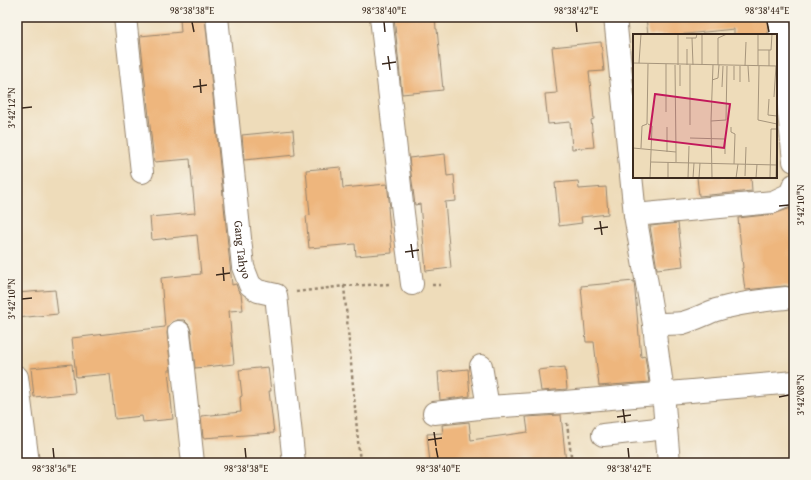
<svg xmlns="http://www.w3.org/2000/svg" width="811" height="480" font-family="'Gentium Book Plus',serif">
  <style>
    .building { fill: #eeb67d }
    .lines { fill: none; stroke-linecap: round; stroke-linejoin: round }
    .minor-casing { stroke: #94836c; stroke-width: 24 }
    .path { stroke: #94836c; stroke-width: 2.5; stroke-dasharray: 3 3; stroke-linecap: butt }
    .minor { stroke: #fff; stroke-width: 22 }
    .ticks { fill: none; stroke: #3b2a1e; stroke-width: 1.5 }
    .labels { text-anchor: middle; stroke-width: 4; stroke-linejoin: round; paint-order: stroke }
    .street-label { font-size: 12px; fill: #3b2a1e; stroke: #f7f3e8 }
    .inset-road { fill: none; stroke: #a6957c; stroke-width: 1 }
    .view { fill: #c2185b; fill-opacity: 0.15; stroke: #c2185b; stroke-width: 2 }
    .inset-edge { fill: none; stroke: #3b2a1e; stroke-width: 2 }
    .neatline { fill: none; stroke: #3b2a1e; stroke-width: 1.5 }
    .ticks-label { font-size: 10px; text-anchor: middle; fill: #3b2a1e }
  </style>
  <rect width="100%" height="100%" fill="#f7f3e8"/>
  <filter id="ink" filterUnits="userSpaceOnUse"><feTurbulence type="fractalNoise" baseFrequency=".025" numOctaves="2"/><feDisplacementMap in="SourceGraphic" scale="8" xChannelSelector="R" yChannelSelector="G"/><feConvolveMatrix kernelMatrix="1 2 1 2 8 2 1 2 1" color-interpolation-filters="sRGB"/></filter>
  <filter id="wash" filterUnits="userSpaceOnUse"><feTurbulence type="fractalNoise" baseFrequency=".012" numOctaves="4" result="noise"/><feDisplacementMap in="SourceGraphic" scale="16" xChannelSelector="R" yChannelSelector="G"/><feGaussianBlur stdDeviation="0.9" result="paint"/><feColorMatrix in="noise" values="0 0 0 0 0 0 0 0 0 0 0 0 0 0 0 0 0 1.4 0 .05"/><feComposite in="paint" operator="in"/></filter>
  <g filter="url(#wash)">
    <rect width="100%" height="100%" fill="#eedcba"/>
    <g id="blocks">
      <path class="building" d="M205 17 232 285 236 284 238 290 241 294 243 310 229 311 234 364 195 368 191 331 189 325 184 320H177L172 322 168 327 167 333 171 370H168L173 419 143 422 142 416 115 419 110 374 76 377 72 338 165 327 161 278 201 274 197 235 152 240 150 217 195 213 190 159 154 162 140 36 181 32 180 19Z
        M394 17H435L436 29H437L443 90 402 94Z
        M646 17H767L768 35H734V29L677 35H648Z
        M601 42 604 71 589 72 594 119 591 120 594 147 572 149 570 122 548 124 545 94 557 93 552 47Z
        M293 130 295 155 244 160 242 135Z
        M445 154 447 176 454 175 456 201 445 202 451 268 426 271 420 204 415 205 409 158Z
        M341 167 343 188 387 184 390 207H388L392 253 356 256 355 244 309 248 306 216 310 215 306 170Z
        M697 177H751L752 191 699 196Z
        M578 181 579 189 606 187 608 214 581 217 582 223 559 226 555 183Z
        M794 208V289L791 287 785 286 745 290 742 268H743L738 218 774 214 788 209Z
        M678 223 683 266 657 269 650 226Z
        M634 281 641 357 645 356 649 382 599 386 594 342H586L581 286Z
        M55 290 58 314 17 318V293Z
        M72 364 75 393 34 397 31 368Z
        M268 367 271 391H269L274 433 203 438 201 416 241 412 240 397 242 396 239 370Z
        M565 367 567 389 541 391 538 370Z
        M468 369 470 396 440 400 438 372Z
        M561 415 566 463H531V458L496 463H430L427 434 443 433 442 425 469 422 471 440 528 432 526 417Z"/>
    </g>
  </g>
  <g filter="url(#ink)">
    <use href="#blocks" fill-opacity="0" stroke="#94836c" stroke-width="1"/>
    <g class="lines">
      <defs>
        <g id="minor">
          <path d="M125 17 142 172"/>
          <path id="s1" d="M217 17 243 267 250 285 258 291 276 295 294 463"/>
          <path d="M381 17 403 213 412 284"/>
          <path d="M615 17 635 215"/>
          <path d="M779 17 794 161"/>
          <path d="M654 324C663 324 673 324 682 323 694 320 705 314 716 310 739 303 763 300 786 298"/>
          <path d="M179 332 193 463"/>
          <path d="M481 366 488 407"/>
          <path d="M17 377 28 463"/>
          <path d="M434 413 488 407 565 402 794 382"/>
          <path d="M603 435 666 428"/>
          <path d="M669 463 663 393 656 343 654 324 635 215 773 202 790 194 794 185"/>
        </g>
      </defs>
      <use href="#minor" class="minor-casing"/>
      <path class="path" d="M432 285H440
        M344 286 391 284
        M296 292 344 286 360 463
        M567 423 572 463"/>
      <use href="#minor" class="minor"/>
    </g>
  </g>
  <path class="ticks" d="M192 22 194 32M384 22 385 32M576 22 577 32M767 22 769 32M388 56 390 70M382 64 396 62M200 79 201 93M193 87 207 85M22 108 32 107M779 206 789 205M600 221 602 235M594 229 608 227M411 244 413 258M405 252 419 250M223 267 224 281M216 275 230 273M22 299 32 298M779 397 789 395M623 409 625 423M617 417 631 415M434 432 436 446M428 440 442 438M53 448 54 458M245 448 246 458M436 448 438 458M628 448 629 458"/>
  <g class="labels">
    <g class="street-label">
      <text dy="4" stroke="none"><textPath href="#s1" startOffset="234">Gang Tahyo</textPath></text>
    </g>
  </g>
  <g transform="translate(633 34)">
    <rect width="144" height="144" fill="#eedcba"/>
    <path class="inset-road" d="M53 4H63L64 0M59 4 60 31M125 16H138L139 0M136 16V32M0 29 144 32M6 29 8 0M42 31 43 118M45 31V0M54 31V15M69 31V0M85 31V4L94 0M107 32V48M112 32 113 8M115 32 116 48M125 32V0M126 32 125 86 144 90M79 46 85 44 86 31M101 46V32M47 52V31M89 53 90 32M141 63 143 32M136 65 135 81 144 82M33 78V30M78 87 80 31M14 90 15 30M15 90 19 92 17 144M57 91V31M98 93V98L102 100 101 130M57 104 92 105V120M0 114 43 118V128M8 114 9 92 14 90M34 118V93M18 128 144 131M112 142 113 113M35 144V128M55 144 56 112M60 144 61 129M66 144 67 129M79 144 78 87 93 86 94 32M103 144 105 130M123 144 124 130M137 144 138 95H144M143 144 144 95"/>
    <path class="view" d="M22 60 97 70 91 114 16 105Z"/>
    <rect width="144" height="144" class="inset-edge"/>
  </g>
  <rect width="811" height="480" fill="none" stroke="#f7f3e8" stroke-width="44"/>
  <rect x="22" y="22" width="767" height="436" class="neatline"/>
  <g class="ticks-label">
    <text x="192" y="14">98°38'38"E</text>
    <text x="384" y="14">98°38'40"E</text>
    <text x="576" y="14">98°38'42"E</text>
    <text x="767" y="14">98°38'44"E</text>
    <text transform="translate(11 108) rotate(-90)" y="4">3°42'12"N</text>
    <text transform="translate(800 205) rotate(-90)" y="4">3°42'10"N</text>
    <text transform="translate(11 299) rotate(-90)" y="4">3°42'10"N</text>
    <text transform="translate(800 395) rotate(-90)" y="4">3°42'08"N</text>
    <text x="54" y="472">98°38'36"E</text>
    <text x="246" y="472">98°38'38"E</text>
    <text x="438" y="472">98°38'40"E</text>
    <text x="629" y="472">98°38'42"E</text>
  </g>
</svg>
